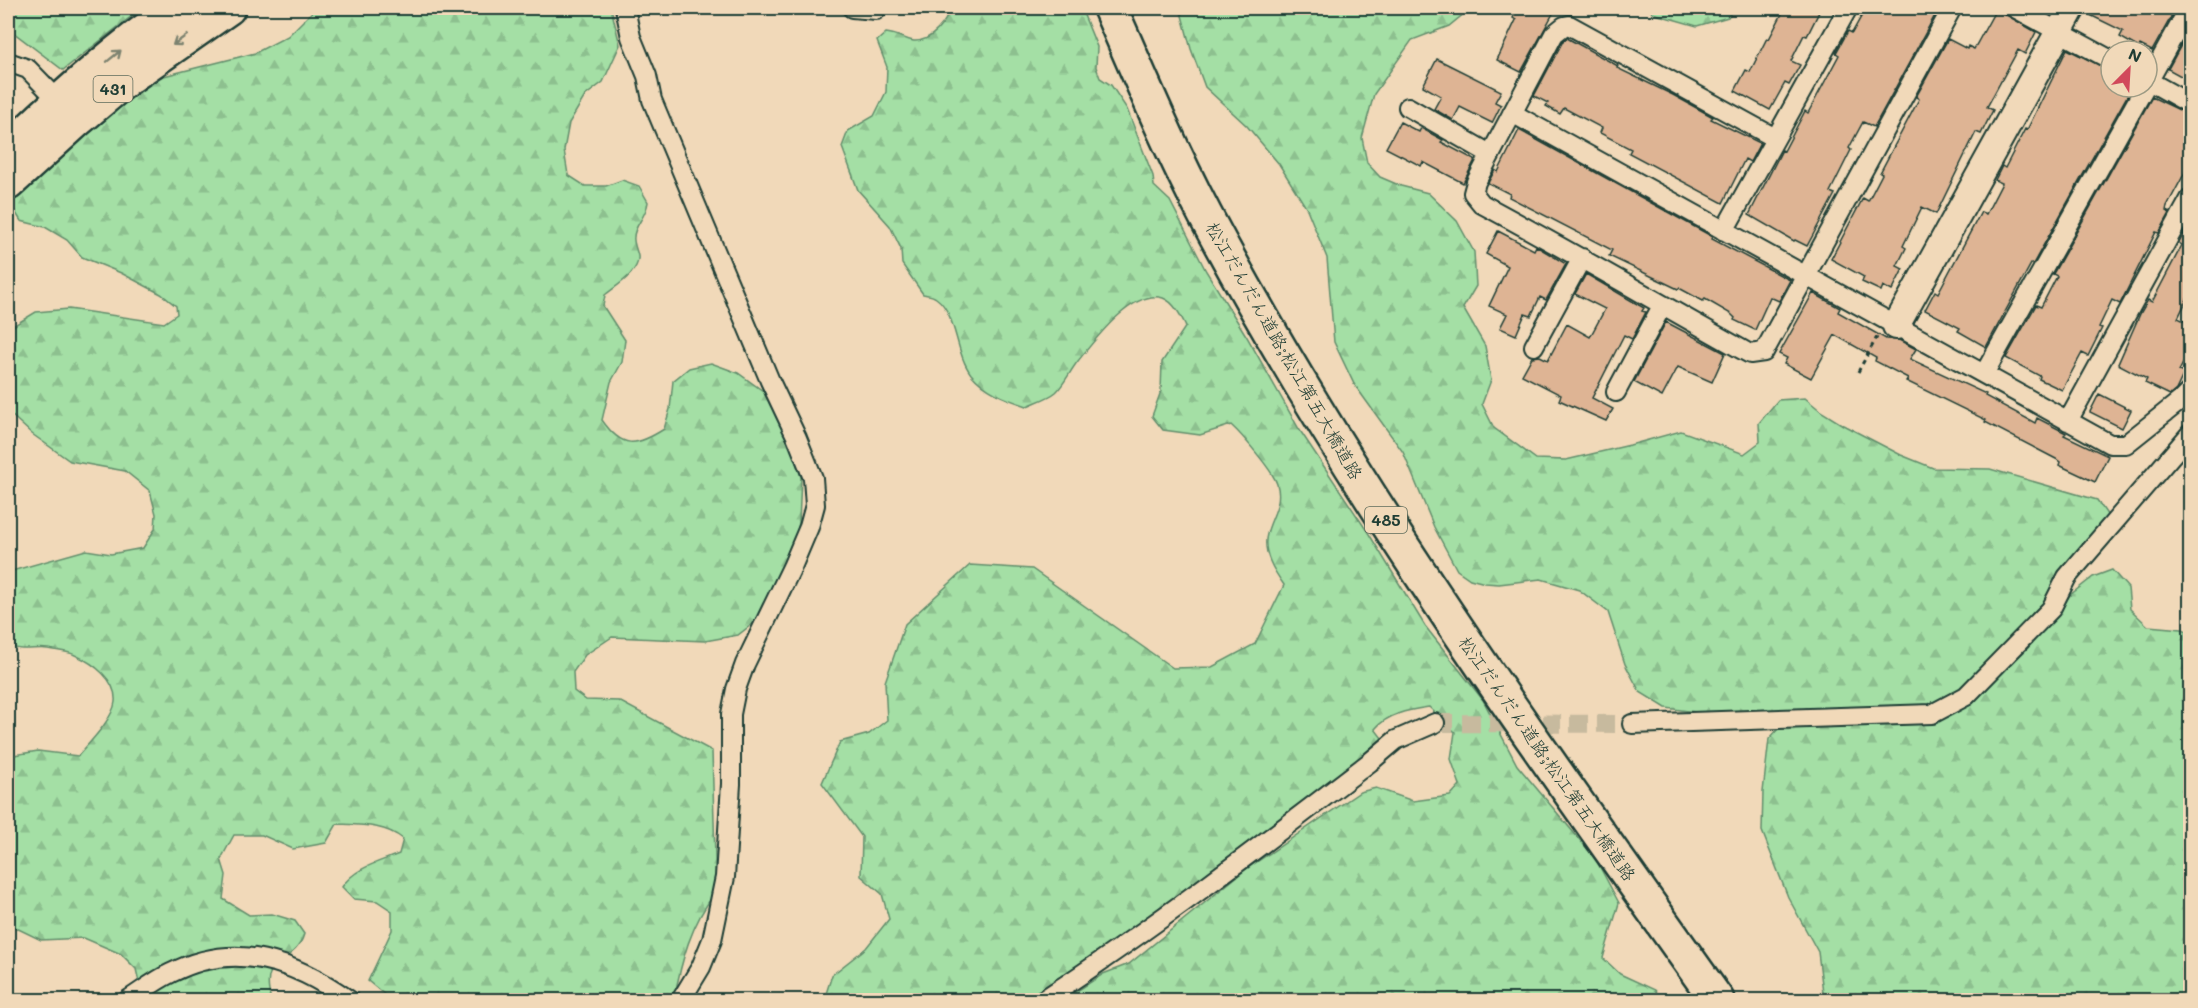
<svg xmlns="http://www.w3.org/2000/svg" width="2198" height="1008" font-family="Mali,'Klee One',sans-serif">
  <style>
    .forest { fill: url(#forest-firs); stroke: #628e6c; stroke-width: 1.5 }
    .building { fill: #deb494; stroke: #1f3d34; stroke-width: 1.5 }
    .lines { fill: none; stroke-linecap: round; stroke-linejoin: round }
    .street-tunnel { stroke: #c7ba9e; stroke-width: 18; stroke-dasharray: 18 9; stroke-linecap: butt }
    .street-casing { stroke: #1f3d34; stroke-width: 22 }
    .secondary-casing { stroke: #1f3d34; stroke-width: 30 }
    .highway-casing { stroke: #1f3d34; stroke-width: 38 }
    .path { stroke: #1f3d34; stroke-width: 3; stroke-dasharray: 4.5 4.5; stroke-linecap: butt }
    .street { stroke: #f1d9b9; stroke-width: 18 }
    .secondary { stroke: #f1d9b9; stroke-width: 26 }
    .highway { stroke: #f1d9b9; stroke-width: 33 }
    .oneway { stroke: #7d8370 }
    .labels { text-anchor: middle; stroke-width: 4.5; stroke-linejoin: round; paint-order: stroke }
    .shield { fill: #f1d9b9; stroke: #5e6c5c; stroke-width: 1.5 }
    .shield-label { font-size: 16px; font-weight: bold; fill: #1f3d34 }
    .street-label { font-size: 18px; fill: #1f3d34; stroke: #f1d9b9 }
  </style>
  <defs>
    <pattern id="forest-firs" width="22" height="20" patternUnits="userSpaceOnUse" patternTransform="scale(1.5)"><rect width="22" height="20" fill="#a4dfa5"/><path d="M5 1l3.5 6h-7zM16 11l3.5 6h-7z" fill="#8dc08f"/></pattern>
  </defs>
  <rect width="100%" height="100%" fill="#f1d9b9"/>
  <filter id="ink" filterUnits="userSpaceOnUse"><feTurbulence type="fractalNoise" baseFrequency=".0167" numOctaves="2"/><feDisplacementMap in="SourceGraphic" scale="12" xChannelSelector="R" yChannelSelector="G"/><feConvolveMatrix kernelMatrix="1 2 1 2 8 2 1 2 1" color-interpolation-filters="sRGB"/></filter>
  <g filter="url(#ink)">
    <path class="forest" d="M8 8H142L63 70 10 30 8 31Z
      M316 8H611L620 45 603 82 585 96 569 123 564 150 568 175 585 186H606L622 180 639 186 648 202C646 218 634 225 634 237 633 243 637 250 638 256 640 272 616 286 605 295L603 306 625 340 622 362 611 382 602 420C622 449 636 447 664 429L670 409 673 381 689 368 711 363 738 373 763 391 787 436 801 477 799 523 791 557 760 618 738 635 705 641 612 637 585 655 573 672 574 691 586 700 619 701 712 751 716 892C691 923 681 962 674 1000H391L368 981 392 930V911L377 901 354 899 342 887C354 868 379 862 399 854L403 839C385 824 360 825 337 824L326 843 293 849 262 835H234L221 859 226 875 223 899 249 915 272 914 295 921 304 934C295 966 258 954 271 1000H137L142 995 136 969 121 954 84 938 41 940 8 924V756L38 751 78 756C89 743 113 719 115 702 117 680 93 663 75 655 67 651 57 651 48 649 35 647 18 653 8 644V572L86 550 111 554 143 548 155 529 156 514 150 491 125 471 70 461 32 434 8 412V329L36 312 69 309 164 323 177 314 176 306 161 294 121 273 82 257 67 240 45 227 21 221 9 202 14 185 120 99 160 77 255 53 288 36Z
      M950 8H1081L1097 47 1096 67 1100 78 1111 85 1127 109 1153 176 1154 186 1170 201 1206 271 1247 337 1299 429 1369 534 1425 626 1483 700 1517 765 1595 858 1619 903 1603 958 1620 974 1655 990 1663 1000H1063L1103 974 1129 964 1245 870 1360 792 1376 788 1413 801 1450 796 1460 785 1451 759 1455 732 1429 707C1410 710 1388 713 1375 729L1382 738 1366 758 1109 944 1026 1000H824L832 975 866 948 889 919 882 894 861 876 862 837 822 783 840 742 869 734 887 720 885 682 905 624 970 565 1032 569 1173 668 1212 667 1255 644 1284 585C1274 571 1262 552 1267 534 1271 517 1283 503 1277 484 1273 471 1242 435 1231 425L1200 435 1163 430 1152 416 1161 391 1162 362 1186 326C1181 316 1174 302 1163 298 1133 288 1094 341 1078 361 1070 371 1065 383 1056 392 1049 398 1036 402 1027 406 1006 399 986 392 971 374 955 353 957 313 936 298 933 295 927 295 923 294L902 264 901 249 890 226 858 190 842 147 848 131 874 116 886 92 887 67 877 41 886 33C896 34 904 39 914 41 931 42 947 22 950 8Z
      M1180 8H1471L1449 26 1412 40 1374 94 1362 138 1367 163 1380 177 1401 186 1428 193 1457 221 1474 252 1476 286 1463 308 1485 346 1491 380 1482 404 1494 428 1536 459 1566 460 1630 445 1681 431 1744 454 1760 442 1759 423 1778 400 1805 398 1822 412 1843 425 1901 455 1933 468 1990 469 2097 500 2108 516 2046 607 1964 691 1928 708 1762 712H1696L1666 708 1640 692 1625 664 1608 612 1579 590 1541 579 1499 584 1485 583 1470 579 1457 570 1434 527 1403 452 1354 384 1334 342 1327 258 1307 209 1279 164 1247 126 1205 87 1191 49Z
      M1647 8H1734L1728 17 1697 26 1655 14Z
      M2112 570 2128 588 2130 609 2148 626 2182 629 2190 632V1000H1824L1818 952 1788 897 1762 831 1763 792 1769 739 1780 727 1894 723 1993 680 2027 649 2056 616 2070 595 2093 577Z"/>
    <path class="building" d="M1518 8H1556L1521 72 1497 60 1516 20 1513 18Z
      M1785 8H1810L1819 12 1807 36 1804 35 1791 61 1800 65 1789 85 1785 83 1770 110 1735 91 1746 70 1750 72 1767 38 1769 39Z
      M1866 8H1939L1874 127 1863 122 1849 148 1851 150 1830 192 1835 194 1807 246 1795 240 1794 241 1749 215 1782 150 1784 151 1805 111 1808 113 1839 55 1836 53 1848 31 1852 33Z
      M2087 8H2176L2152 51 2140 45 2139 48 2120 37 2123 31 2086 13Z
      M1996 9 2036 32 2025 54 2018 50 1987 107 1993 110 1981 134 1976 132 1936 214 1922 207 1903 246 1906 248 1897 266 1903 269 1892 291 1883 286 1881 291 1862 282 1864 277 1831 259 1863 198 1868 201 1882 174 1880 173 1919 99 1916 97 1948 39 1967 49 1968 46 1974 49Z
      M2190 29V81L2168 69Z
      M1567 38 1618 66 1617 68 1673 95 1713 117 1711 119 1760 143 1750 162 1745 159 1723 203 1629 153 1631 149 1600 133 1602 128 1564 108 1560 114 1546 106 1548 103 1534 96 1563 41Z
      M2067 49 2111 71V87H2132L2033 264H2031L1986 347 1958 331 1960 328 1925 310 1935 291 1938 293 1981 212 1986 214 2002 183 1995 180 2002 166 2005 168 2025 129 2027 130Z
      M1437 59 1501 91 1495 102 1501 105 1492 123 1460 107 1453 120 1434 109 1441 96 1423 86Z
      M2152 97 2190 115V163L2167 206 2166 211 2170 213 2159 233 2156 232 2120 304 2112 300 2099 327 2102 328 2088 356 2082 353 2062 390 2039 379 2040 376 2006 358 2036 305 2041 307 2057 276 2053 274Z
      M1400 122 1419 132 1421 128 1443 140 1441 142 1475 160 1463 183 1423 162 1421 166 1386 148Z
      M1519 130 1713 237 1712 239 1786 278 1790 280 1779 301 1770 297 1755 330 1734 320 1735 318 1731 314 1705 299 1703 301 1679 288 1678 289 1609 256 1612 250 1509 197 1510 194 1488 183 1495 170 1498 172Z
      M2190 223V293L2178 318 2190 324V350L2179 371 2184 373 2176 390 2170 395 2145 383 2147 379 2118 364 2140 314 2148 300 2152 302 2182 245 2179 243Z
      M1498 231 1534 250 1536 246 1566 264 1546 300 1540 297 1531 316 1525 314 1516 335 1500 328 1507 314 1489 306 1508 266 1486 254Z
      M1586 274 1644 308 1642 311 1646 312 1632 339 1624 335 1592 398 1613 409 1606 421 1559 400 1561 395 1522 375 1532 357 1540 356 1548 360 1567 324 1590 337 1605 309 1575 294Z
      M1813 293 1840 308 1838 312 1886 339 1899 340 1916 349 1910 359 1986 394 1985 396 2035 423 2037 418 2066 433 2064 435 2108 456 2095 482 2059 465 2060 462 2056 459 1985 422 1986 420 1906 381 1908 378 1875 361 1876 358 1835 335 1811 378 1784 364 1787 358 1779 354Z
      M1666 322 1725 353 1712 382 1678 367 1662 397 1634 382Z
      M2099 394 2131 410 2122 428 2090 412Z"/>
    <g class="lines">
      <path class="street-tunnel" d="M1435 723 1632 724"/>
      <defs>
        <path id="street" d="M625 8 631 37 647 76 652 100 770 381 797 438 813 478 815 505 809 527 792 567 745 664 736 689 731 714V784L725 877 712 940 701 967 681 1000
          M852 8 876 10
          M2015 8 2111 60
          M8 62 28 69 59 101
          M2147 80 2190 104
          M2147 84 2189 8
          M1408 107 1490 154
          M1512 113 2110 444H2126L2180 401 2190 391
          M1775 138 1569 25 1564 26 1554 34 1476 182 1473 193 1482 204C1572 252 1660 304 1750 354L1764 352 1952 8
          M1724 231 1848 8
          M1534 346 1582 258
          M1984 374 2145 87
          M1616 392 1662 306
          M2068 421 2190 199
          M1632 724 1932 714 1966 696 2051 609 2067 577 2190 434
          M128 1000C142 991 156 980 171 973 235 940 294 961 349 1000
          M1043 1000C1156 926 1263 844 1370 762L1396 740 1435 723"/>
        <path id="secondary" d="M1896 326 2072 8"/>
        <path id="highway" d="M1110 8C1140 77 1170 148 1205 215 1352 492 1537 746 1717 1000
          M8 150C61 99 116 49 177 8
          M8 183 76 121 125 80 228 8"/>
      </defs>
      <use href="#street" class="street-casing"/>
      <use href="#secondary" class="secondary-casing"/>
      <use href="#highway" class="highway-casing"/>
      <path class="path" d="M1858 372 1877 337"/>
      <use href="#street" class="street"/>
      <use href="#secondary" class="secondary"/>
      <use href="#highway" class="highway"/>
    </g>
    <defs><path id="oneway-shaft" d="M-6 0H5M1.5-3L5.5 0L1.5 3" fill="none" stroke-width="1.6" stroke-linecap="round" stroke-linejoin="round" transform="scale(1.5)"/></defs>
    <g class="oneway">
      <use href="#oneway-shaft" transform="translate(180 40) rotate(145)"/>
      <use href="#oneway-shaft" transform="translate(114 56) rotate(-39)"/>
    </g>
  </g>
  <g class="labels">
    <g class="shield">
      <rect x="93.5" y="76" width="39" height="26" rx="4.5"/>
      <rect x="1365" y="507" width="42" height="26" rx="4.5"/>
    </g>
    <g class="shield-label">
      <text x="113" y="95">431</text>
      <text x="1386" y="526">485</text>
    </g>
    <g class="street-label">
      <text transform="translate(1284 351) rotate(60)" y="6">松江だんだん道路;松江第五大橋道路</text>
      <text transform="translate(1547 759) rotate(55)" y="6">松江だんだん道路;松江第五大橋道路</text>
    </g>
  </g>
  <rect width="2198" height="1008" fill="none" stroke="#f1d9b9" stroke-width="30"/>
  <rect x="15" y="15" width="2168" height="978" fill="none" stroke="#1f3d34" stroke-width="2" filter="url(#ink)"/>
  <g transform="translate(2129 69) rotate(24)"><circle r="28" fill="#f1d9b9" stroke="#9d9b84" stroke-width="1.5"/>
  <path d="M0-4.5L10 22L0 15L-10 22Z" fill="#d1495b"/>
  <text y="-9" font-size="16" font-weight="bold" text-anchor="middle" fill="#1f3d34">N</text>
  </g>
</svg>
